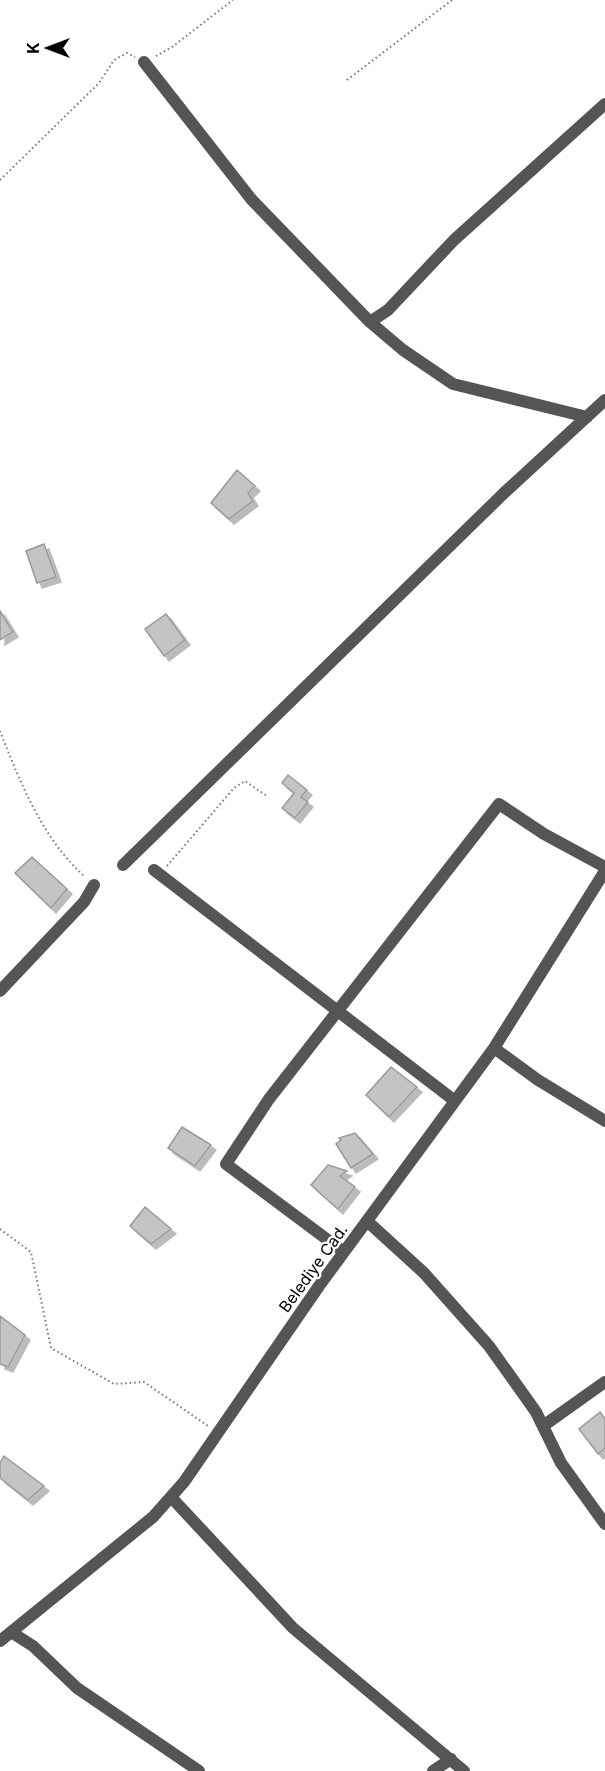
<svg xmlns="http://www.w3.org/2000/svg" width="605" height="1771" font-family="Inter,sans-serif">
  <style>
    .building { fill: #c4c4c4; stroke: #999; stroke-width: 1.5; filter: url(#shadow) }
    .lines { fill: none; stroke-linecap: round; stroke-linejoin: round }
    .path { stroke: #777; stroke-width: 2; stroke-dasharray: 1.5 3; stroke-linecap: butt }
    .minor { stroke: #555; stroke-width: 12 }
    .labels { text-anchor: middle; stroke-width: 4.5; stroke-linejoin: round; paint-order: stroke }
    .street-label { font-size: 16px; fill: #000; stroke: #fff }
  </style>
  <defs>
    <filter id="shadow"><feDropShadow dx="5" dy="5" stdDeviation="0" flood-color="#0004"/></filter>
  </defs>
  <rect width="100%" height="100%" fill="#fff"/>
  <path class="building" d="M237 470 255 486 248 493 253 501 229 519 211 503Z
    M44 544 56 577 37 583 26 551Z
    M0 611 13 632 0 640Z
    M166 614 185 640 164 656 145 629Z
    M288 775 307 790 301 797 308 802 295 818 282 808 294 793 282 783Z
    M32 857 67 889 51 908 15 873Z
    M391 1067 417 1087 389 1117 366 1095Z
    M182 1127 211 1145 195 1166 168 1148Z
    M355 1133 373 1154 351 1168 336 1144 341 1140 339 1138Z
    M328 1165 347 1171 340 1176 355 1187 338 1209 311 1185Z
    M145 1207 171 1229 151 1244 130 1226Z
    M0 1316 25 1335 8 1367 0 1364Z
    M600 1412 605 1419V1448L598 1454 579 1429Z
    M4 1456 44 1486 28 1500 0 1478V1463Z"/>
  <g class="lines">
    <path class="path" d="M156 56 172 47 233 0
      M347 80 452 0
      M0 180 99 83 114 60 127 53 135 57
      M0 731C20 782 42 838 84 876
      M167 866 234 788 245 781 267 796
      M0 1229 31 1252 51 1348 114 1384 144 1382 208 1426"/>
    <path class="minor" d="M144 62 252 200 370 322 403 350 453 384 587 417
      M370 322 388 310 454 240 605 104
      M123 865 504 493 605 400
      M154 870 455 1101
      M0 991 84 902 94 885
      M494 1048 538 1080 605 1121
      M367 1221 424 1273 489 1346 536 1412 561 1463 605 1524
      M344 1252 226 1164 269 1099 499 804 544 834 605 867
      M543 1426 605 1382
      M171 1497 293 1628 464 1771
      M11 1632 33 1646 77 1688 199 1771
      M0 1641 153 1517 184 1482 319 1286 494 1048 605 871
      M433 1771 451 1759"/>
  </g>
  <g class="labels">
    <g class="street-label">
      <text transform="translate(313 1268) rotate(-54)" y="6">Belediye Cad.</text>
    </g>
  </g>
  <g transform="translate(48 48) rotate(270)" stroke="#ffffff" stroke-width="4.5" paint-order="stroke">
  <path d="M0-4.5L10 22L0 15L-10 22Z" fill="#000000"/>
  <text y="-9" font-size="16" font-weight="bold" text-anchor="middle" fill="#000000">K</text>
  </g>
</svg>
